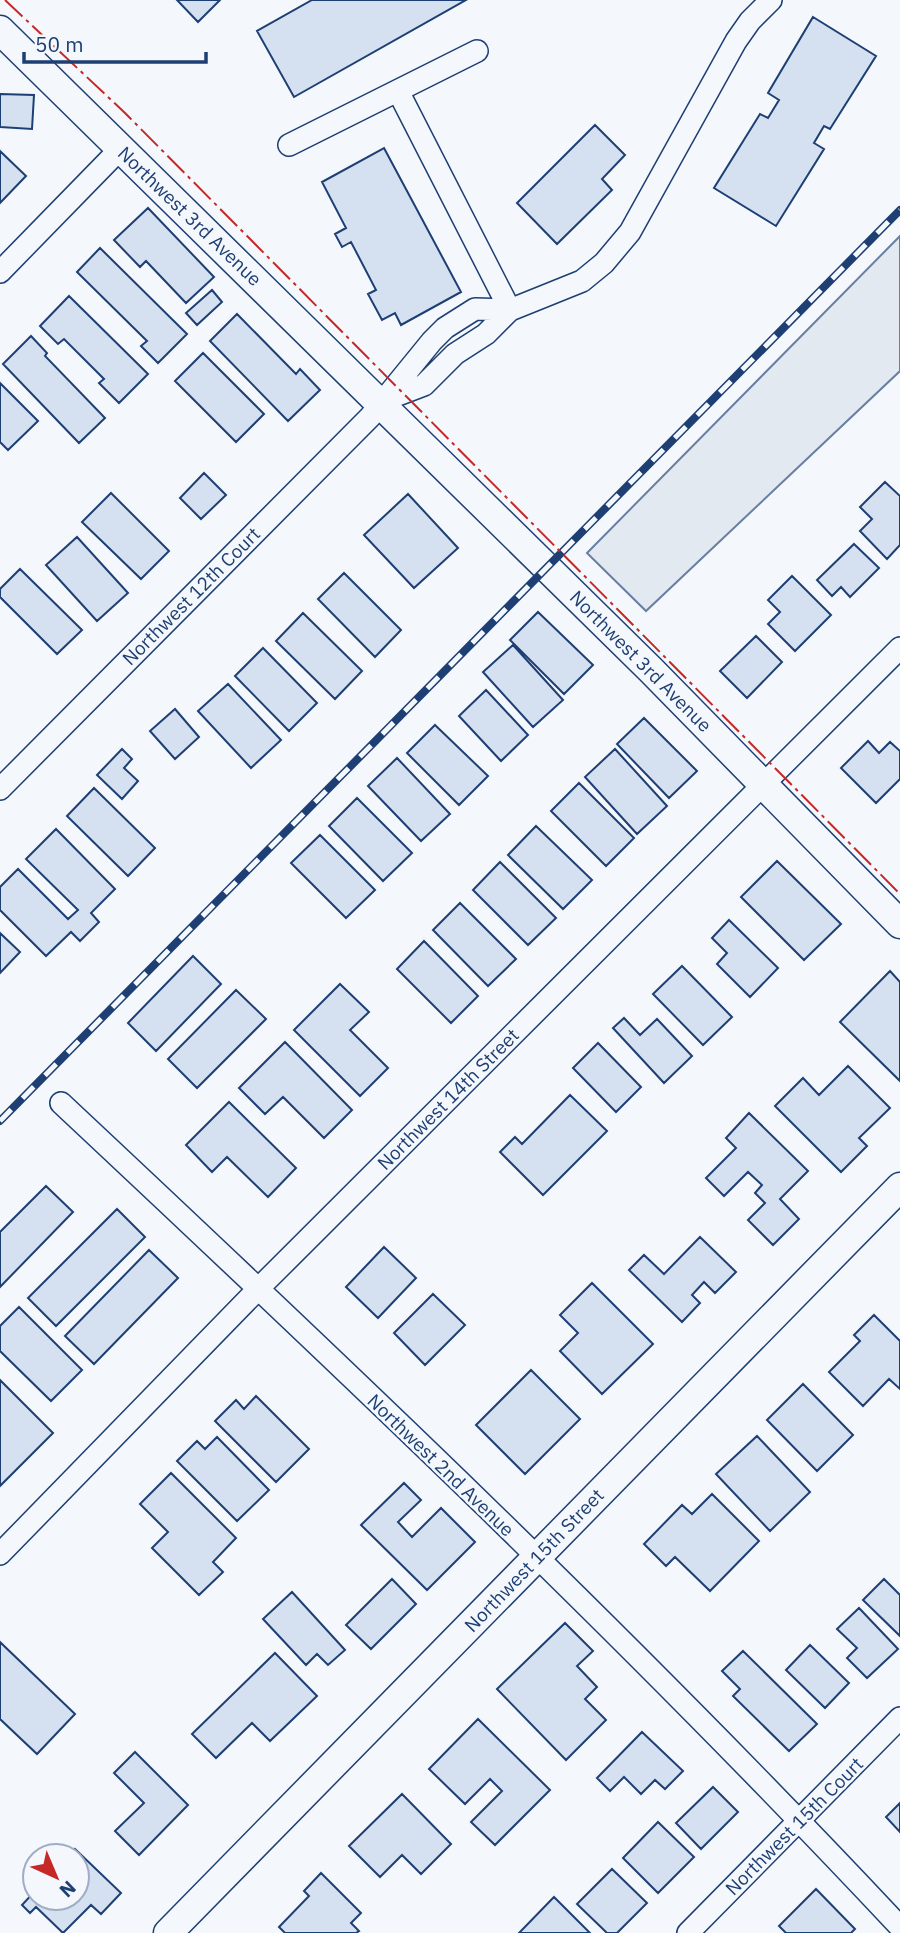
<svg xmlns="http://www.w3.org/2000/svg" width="900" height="1933" font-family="'IBM Plex Sans',sans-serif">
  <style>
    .green { fill: #e3e9f0; stroke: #687fa3; stroke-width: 2 }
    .building { fill: #d5e0f0; stroke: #1d3f73; stroke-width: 2 }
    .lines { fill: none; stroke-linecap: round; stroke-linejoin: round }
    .minor-casing { stroke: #1d3f73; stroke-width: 24 }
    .tertiary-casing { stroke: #1d3f73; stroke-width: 31 }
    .minor { stroke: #f4f7fb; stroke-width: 21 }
    .tertiary { stroke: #f4f7fb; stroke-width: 28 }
    .rail-casing { stroke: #1d3f73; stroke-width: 8 }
    .rail { stroke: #f4f7fb; stroke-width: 5; stroke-dasharray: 16; stroke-linecap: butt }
    .power { stroke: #c62828; stroke-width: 2; stroke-dasharray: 24 5 3.5 5; stroke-linecap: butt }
    .labels { text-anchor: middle; stroke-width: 5; stroke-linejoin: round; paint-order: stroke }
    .street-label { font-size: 19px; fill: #1d3f73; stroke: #f4f7fb }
  </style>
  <rect width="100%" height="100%" fill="#f4f7fb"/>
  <path class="green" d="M900 236V371L646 611 587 553Z"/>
  <path class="building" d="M177 0H220L198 22Z
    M312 0H466L294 97 257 31Z
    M813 17 876 56 830 129 824 126 814 143 824 149 776 226 714 188 760 114 768 118 779 100 768 93Z
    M0 94 34 95 32 129 0 127Z
    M595 125 625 155 602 179 612 190 557 244 517 203Z
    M384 148 461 292 401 325 395 313 382 320 368 294 376 290 351 242 342 247 335 234 346 228 322 182Z
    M0 151 26 176 0 203Z
    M148 208 214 277 186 303 146 261 140 267 114 240Z
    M100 248 187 334 158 363 141 346 147 341 77 272Z
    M212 290 222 302 197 325 186 313Z
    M69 296 148 374 119 403 99 383 104 379 64 339 58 344 40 326Z
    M237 314 296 374 300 369 320 390 288 421 210 341Z
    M31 336 47 353 45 356 105 418 79 443 3 364Z
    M203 353 264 414 236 442 175 381Z
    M0 383 38 421 8 450 0 442Z
    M204 473 226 495 201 519 180 498Z
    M885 482 900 496V545L887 559 860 531 872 519 860 507Z
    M111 493 169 551 141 579 82 522Z
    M408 494 458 548 414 588 364 535Z
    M77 537 128 593 97 621 46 565Z
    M854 544 879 568 850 597 841 587 832 596 817 580Z
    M20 569 82 630 57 654 0 597V589Z
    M344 573 401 630 375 657 318 599Z
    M792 576 831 615 795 651 768 624 780 612 768 600Z
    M538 612 593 665 564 694 510 640Z
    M303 613 362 671 335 699 276 641Z
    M756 636 782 662 747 698 720 671Z
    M513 645 563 700 533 727 483 672Z
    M263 648 317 703 289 731 235 676Z
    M228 684 281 740 251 768 198 711Z
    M486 690 528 735 501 761 459 716Z
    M175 709 199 737 175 759 150 731Z
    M644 718 697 771 669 798 617 744Z
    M435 725 488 776 459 805 407 753Z
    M868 741 879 753 890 742 900 751V779L876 803 841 768Z
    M122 749 132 759 124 768 138 781 122 799 97 775Z
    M615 749 667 806 637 834 585 777Z
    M397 758 450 814 421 841 368 786Z
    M579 783 634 838 606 866 551 811Z
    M94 788 155 848 128 876 67 816Z
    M357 798 412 853 383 881 329 826Z
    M536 826 592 880 563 909 508 855Z
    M56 829 115 889 91 913 99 922 80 941 71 932 46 956 0 910V887L18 869 68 919 78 910 26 859Z
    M320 835 375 890 346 918 291 863Z
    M777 861 841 924 804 960 741 897Z
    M500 862 556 918 528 945 473 890Z
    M460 903 516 959 488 986 433 930Z
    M729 920 778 968 750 997 717 964 727 953 712 938Z
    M0 933 20 952 0 973Z
    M424 941 478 996 451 1023 397 969Z
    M193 956 221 984 156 1051 128 1023Z
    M682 966 732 1017 703 1045 653 994Z
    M890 971 900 982V1081L840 1022Z
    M340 984 369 1012 350 1030 388 1068 360 1096 294 1030Z
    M236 990 266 1019 197 1088 168 1059Z
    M624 1018 640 1035 657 1019 692 1056 664 1083 613 1028Z
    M285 1042 352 1110 324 1138 283 1097 265 1114 239 1088Z
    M598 1043 641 1087 616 1112 573 1068Z
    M848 1066 890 1108 859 1138 867 1146 841 1172 775 1106 803 1078 819 1095Z
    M570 1095 607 1131 543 1195 500 1152 515 1137 522 1144Z
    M229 1102 296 1168 268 1197 227 1157 212 1172 186 1145Z
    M749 1113 808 1171 780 1199 799 1219 773 1245 748 1220 765 1203 755 1193 762 1185 748 1172 724 1196 706 1178 736 1148 726 1138Z
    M46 1186 73 1212 0 1287V1232Z
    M117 1209 145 1237 56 1326 28 1298Z
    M700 1237 736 1272 715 1293 704 1282 692 1295 700 1303 682 1322 629 1270 644 1255 664 1274Z
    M384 1247 416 1278 378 1318 346 1287Z
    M149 1250 178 1278 94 1364 65 1336Z
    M592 1283 653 1344 602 1394 560 1351 578 1333 560 1315Z
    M433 1294 465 1325 425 1365 394 1333Z
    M19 1307 82 1370 51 1401 0 1351V1326Z
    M874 1315 900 1341V1389L889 1379 863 1406 829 1372 860 1341 854 1335Z
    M531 1370 580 1419 525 1474 476 1425Z
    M0 1380 53 1433 0 1486Z
    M803 1384 853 1435 817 1471 767 1420Z
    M256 1396 309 1449 276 1482 215 1421 236 1400 244 1409Z
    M757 1436 810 1492 770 1531 716 1474Z
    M217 1437 269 1490 237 1521 177 1461 197 1441 205 1449Z
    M171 1473 236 1538 213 1562 223 1572 199 1595 152 1548 168 1532 140 1504Z
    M404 1483 421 1500 398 1522 412 1537 441 1508 475 1542 427 1590 361 1525Z
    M712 1494 759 1541 710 1591 675 1557 666 1566 644 1544 682 1505 692 1514Z
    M392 1579 416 1604 371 1649 346 1625Z
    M884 1579 900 1595V1636L863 1600Z
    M292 1592 345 1650 328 1665 317 1654 306 1665 263 1619Z
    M859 1608 898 1649 867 1678 847 1658 857 1648 837 1629Z
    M565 1623 593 1651 577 1666 597 1687 585 1699 606 1720 566 1760 497 1689Z
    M0 1642 75 1714 37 1754 0 1719Z
    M810 1645 849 1683 825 1708 786 1670Z
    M743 1651 817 1724 789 1751 733 1696 740 1689 722 1671Z
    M275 1653 317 1696 270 1741 252 1723 216 1758 192 1734Z
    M478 1719 550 1790 495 1845 471 1822 502 1791 490 1779 465 1804 429 1769Z
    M642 1732 683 1771 665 1789 655 1780 641 1794 624 1777 610 1791 597 1778Z
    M135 1752 188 1805 139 1855 115 1831 144 1803 114 1773Z
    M713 1787 738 1812 701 1849 676 1823Z
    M402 1794 451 1844 421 1874 402 1855 380 1877 349 1846Z
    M900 1803V1832L886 1817Z
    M658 1822 694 1857 658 1893 623 1858Z
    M75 1849 121 1893 101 1914 91 1905 63 1933 36 1907 30 1913 22 1905 35 1891V1898H77V1856H68Z
    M612 1869 647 1903 617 1933H607L577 1904Z
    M321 1873 361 1913 351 1923 359 1931 356 1933H285L279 1927 309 1896 304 1891Z
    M816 1889 855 1929 851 1933H786L779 1926Z
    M554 1897 590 1933H519Z"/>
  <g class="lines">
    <defs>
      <path id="minor" d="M398 91 510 310
        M289 145 477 51
        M0 272 120 149
        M382 401 424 385 455 354 486 334 510 310
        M0 789 370 417 432 341 445 328 475 309 510 310 582 281 604 263 630 232 736 41 750 21 771 0
        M61 1103C347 1371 632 1641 900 1927
        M0 1554 258 1289 900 648
        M688 1933 900 1718"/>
      <path id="tertiary" d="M0 30 651 670 900 924
        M168 1933 900 1187"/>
    </defs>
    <use href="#minor" class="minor-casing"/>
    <use href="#tertiary" class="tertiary-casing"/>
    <use href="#minor" class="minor"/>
    <use href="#tertiary" class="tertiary"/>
    <defs>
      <path id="rail" d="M0 1121 900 210"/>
    </defs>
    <use href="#rail" class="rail-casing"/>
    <use href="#rail" class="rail"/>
    <path class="power" d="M5 0 125 113 900 894"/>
  </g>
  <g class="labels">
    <g class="street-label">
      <text transform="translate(190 216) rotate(44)" y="7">Northwest 3rd Avenue</text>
      <text transform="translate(191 596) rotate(-45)" y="7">Northwest 12th Court</text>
      <text transform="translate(641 661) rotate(45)" y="7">Northwest 3rd Avenue</text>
      <text transform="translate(448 1099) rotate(-45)" y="7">Northwest 14th Street</text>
      <text transform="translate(441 1465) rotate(44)" y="7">Northwest 2nd Avenue</text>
      <text transform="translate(534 1560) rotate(-46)" y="7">Northwest 15th Street</text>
      <text transform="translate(794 1826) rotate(-45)" y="7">Northwest 15th Court</text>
    </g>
  </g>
  <g transform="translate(56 1877) rotate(136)"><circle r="33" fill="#f4f7fb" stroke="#9eadc5" stroke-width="2"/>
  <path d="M0-5L12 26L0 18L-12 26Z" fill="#c62828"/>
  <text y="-10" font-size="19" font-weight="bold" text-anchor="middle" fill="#1d3f73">N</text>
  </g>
  <path d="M24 52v10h182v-10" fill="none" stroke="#1d3f73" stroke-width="3.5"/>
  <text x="35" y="52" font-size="21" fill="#1d3f73" stroke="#f4f7fb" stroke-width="5" paint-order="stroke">50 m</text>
</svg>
